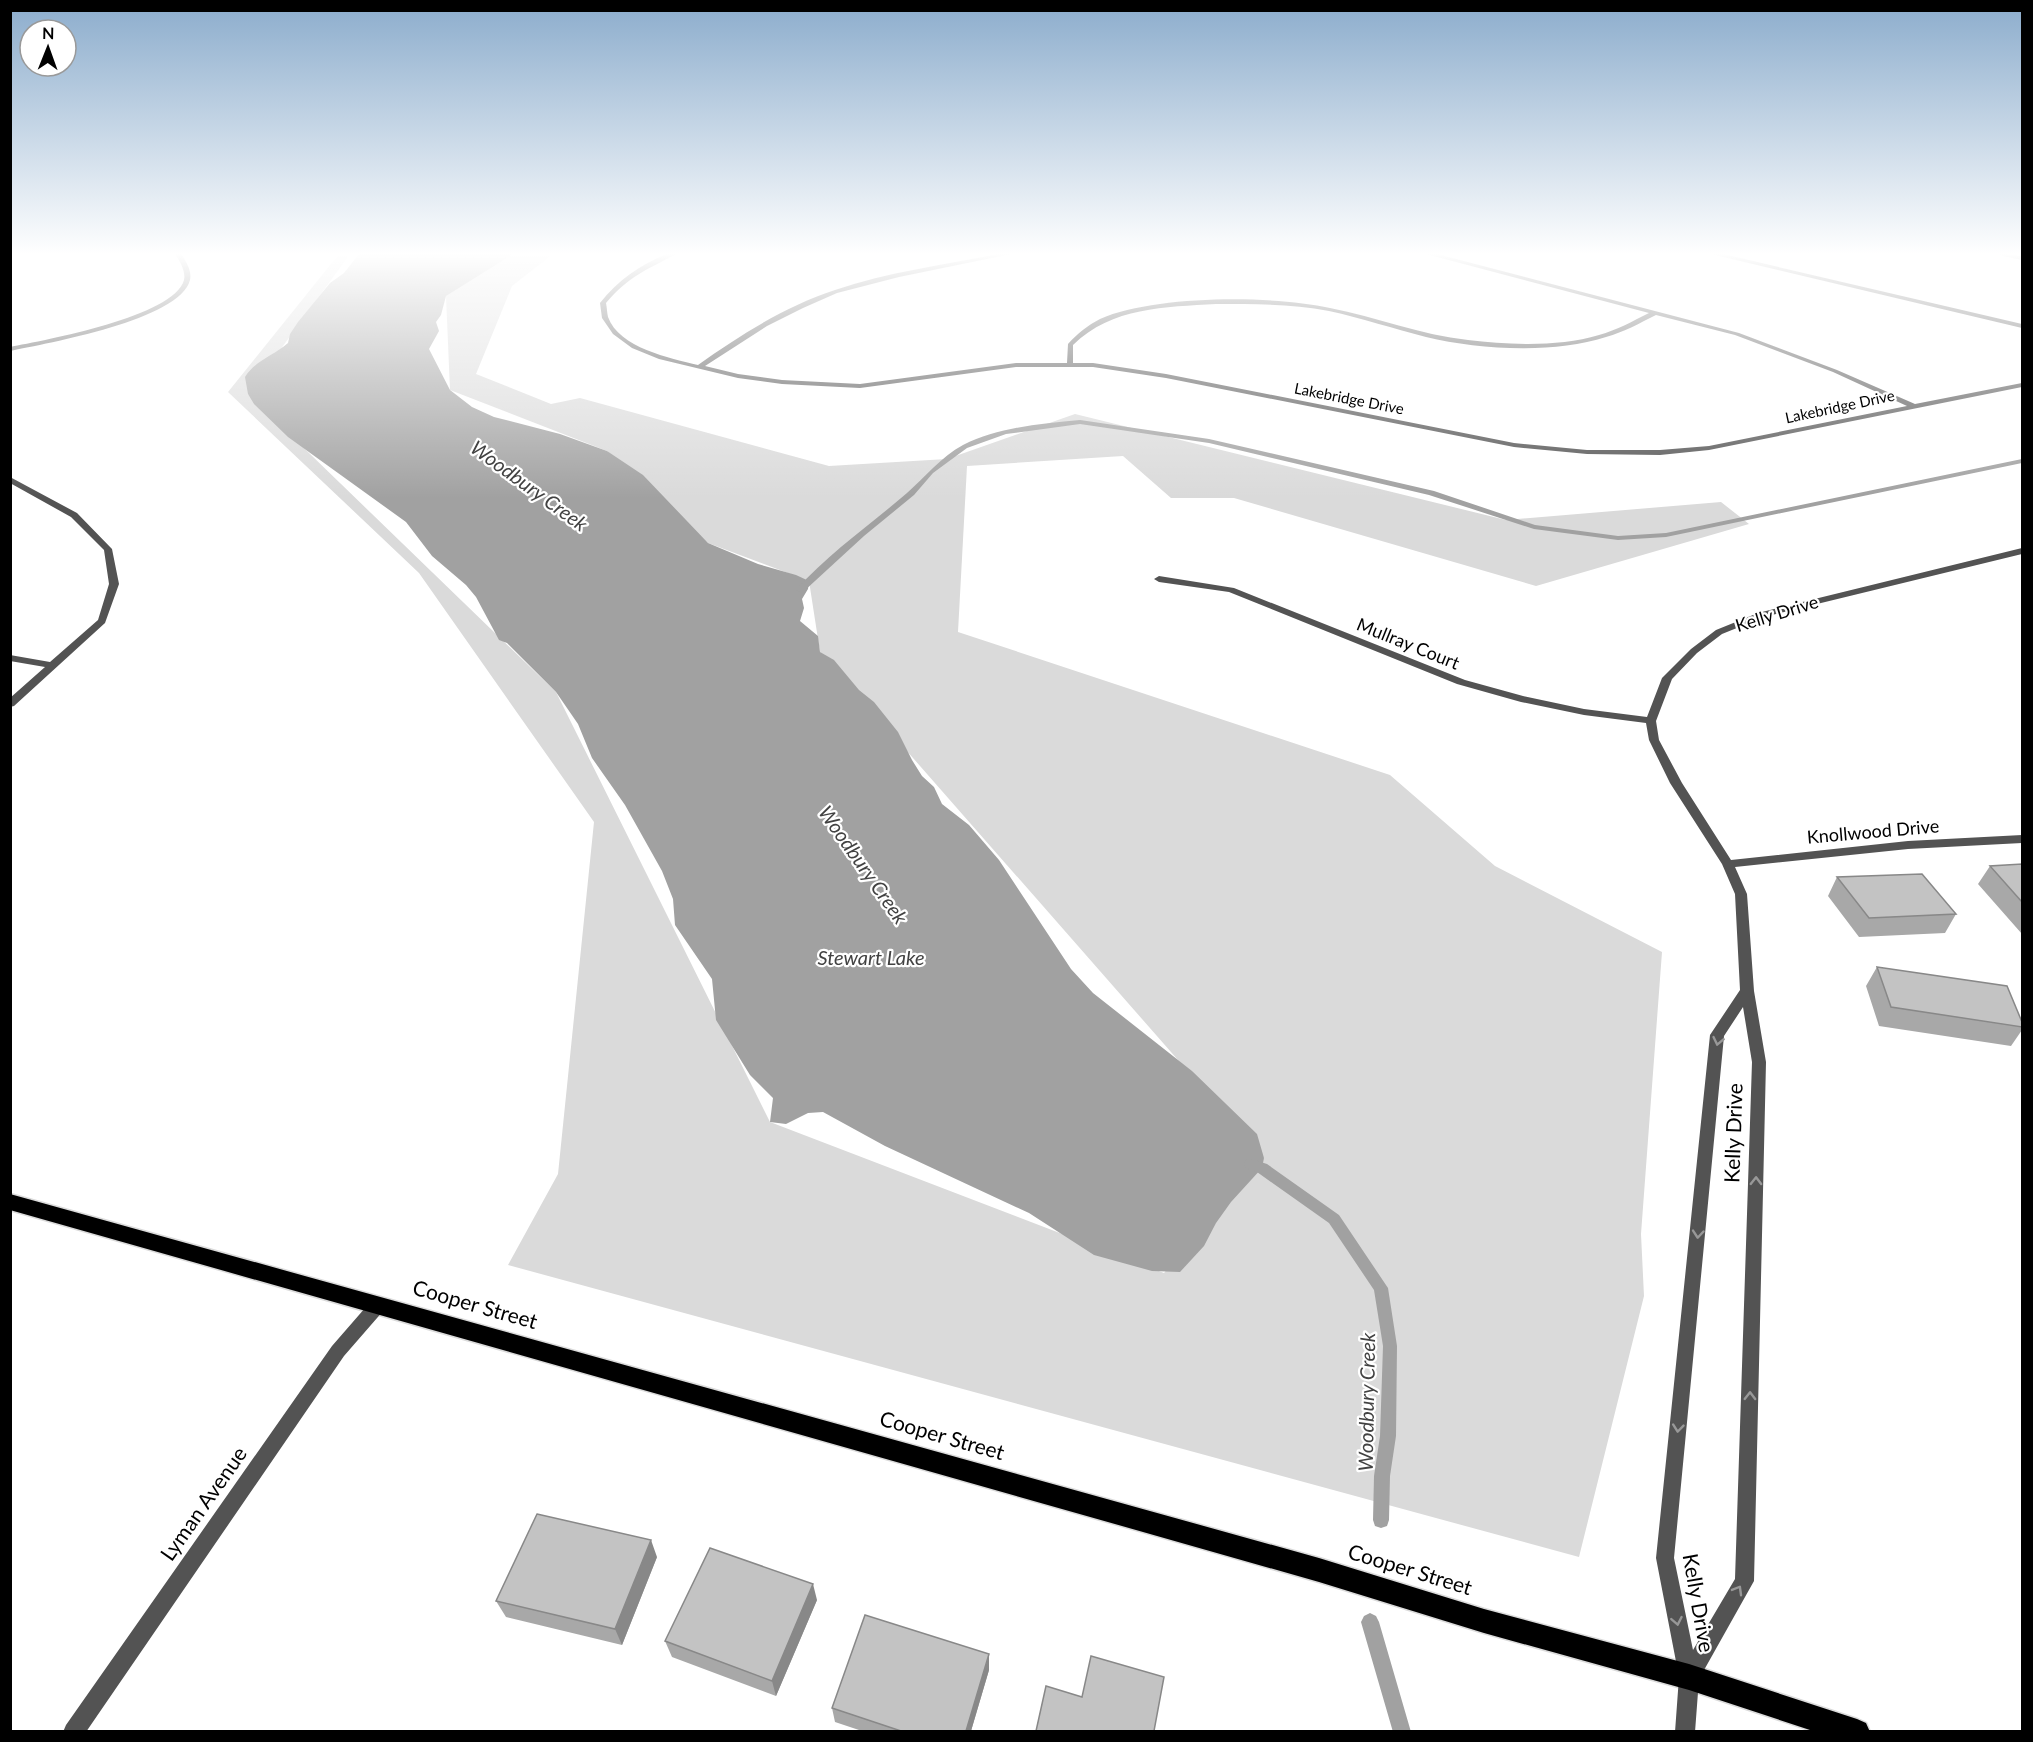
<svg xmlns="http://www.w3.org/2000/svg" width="2033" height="1742" font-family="Lato,sans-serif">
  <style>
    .green { fill: #dadada }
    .water { fill: #a1a1a1 }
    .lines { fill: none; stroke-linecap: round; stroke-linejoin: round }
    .stream { fill: #a1a1a1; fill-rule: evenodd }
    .primary-casing { stroke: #dbdbdb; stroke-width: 3 }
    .minor { fill: #535353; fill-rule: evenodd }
    .primary { fill: #000; fill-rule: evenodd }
    .wall { fill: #a8a8a8 }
    .shaded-wall { fill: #888 }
    .building { fill: #c3c3c3; stroke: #888; stroke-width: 1.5 }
    .oneway { stroke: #989898 }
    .labels { text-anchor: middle; stroke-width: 4.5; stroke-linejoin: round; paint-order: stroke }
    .far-street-label { font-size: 15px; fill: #000; stroke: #fff }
    .street-label { font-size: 18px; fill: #000; stroke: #fff }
    .water-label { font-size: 20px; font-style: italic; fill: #424242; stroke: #fff }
    .near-street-label { font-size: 21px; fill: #000; stroke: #fff }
  </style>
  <rect width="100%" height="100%" fill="#fff"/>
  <path class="green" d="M339 254H350L248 394 556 692 770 1122 1164 1273 1264 1158 820 652 809 581 708 543 607 451 450 390 446 296 506 254H553L512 286 476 374 551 404 580 398 829 466 947 459 1075 414 1506 520 1721 502 1749 524 1536 586 1234 498H1171L1123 456 967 466 958 632 1390 775 1495 866 1662 952 1641 1234 1644 1296 1579 1557 508 1265 558 1174 594 822 419 573 228 392Z"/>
  <path class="water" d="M359 254H513L446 296 441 315 436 322 439 331 429 349 450 390 472 407 494 417 560 434 607 451 643 475 708 543 758 564 796 575 809 581 808 589 802 599 804 608 800 621 818 636 820 652 834 660 859 690 874 702 898 732 912 760 922 776 934 787 942 804 969 825 999 860 1071 969 1093 993 1192 1071 1257 1134 1264 1158 1262 1168 1231 1202 1216 1223 1204 1246 1180 1272 1152 1271 1094 1255 1029 1213 885 1146 823 1112 808 1113 786 1124 770 1122 773 1098 750 1075 716 1020 712 979 675 925 673 899 662 871 625 805 592 758 578 724 556 692 507 643 499 640 476 597 466 585 432 556 406 522 288 437 254 404 248 394 245 377C256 360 273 356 288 343L290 334 298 322 330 283 344 273Z"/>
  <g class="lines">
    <path class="stream" d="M1080 420 1209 439 1434 491 1535 525 1618 536 1666 533 2022 459V463L1666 537 1618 540 1534 529 1429 495 1209 443 1080 424 1006 434 967 448 933 473 914 495 864 536 803 592H800L796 590C829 553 870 525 907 493 925 477 941 457 963 445 999 427 1040 424 1080 420Z
      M1251 1159 1267 1164 1339 1215 1388 1288 1397 1346 1396 1436 1390 1476 1389 1520 1387 1526 1381 1528 1375 1526 1373 1520 1374 1476 1380 1436 1383 1346 1374 1290 1329 1223 1257 1172 1246 1168 1244 1164 1246 1160Z
      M1370 1613 1376 1616 1379 1622 1411 1732H1393L1361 1622 1364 1616Z"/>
    <defs>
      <path id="primary" d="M10 1194 1319 1558 1484 1609 1689 1664 1857 1719 1866 1723 1870 1732H1816L1689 1690 1484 1633 1319 1582 10 1210Z"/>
    </defs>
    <use href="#primary" class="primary-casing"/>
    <path class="minor" d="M175 254H181C186 261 192 271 190 280 180 320 48 343 10 351V347C45 340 174 317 184 280 186 272 180 261 175 254Z
      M667 254H676C645 271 630 275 606 303 607 308 607 313 608 317 619 348 670 358 698 365 740 335 786 306 835 290 888 272 943 265 998 254H1011L899 277 837 293 803 308 767 326 705 366 738 374 782 380 860 384 1016 363H1067L1068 344C1077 334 1088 325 1100 319 1155 295 1272 295 1330 308 1376 317 1421 335 1468 340 1510 345 1559 347 1599 335 1617 330 1633 321 1649 313L1426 254H1437L1739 333 1837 370 1915 404 2022 383V387L1709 450 1660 455 1587 454 1514 447 1166 378 1093 367H1016L860 388 782 384 738 378 659 359 632 348 613 334 602 318 600 303C618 280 640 265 667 254ZM1216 304C1254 304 1292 304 1329 311 1362 318 1394 329 1426 337 1480 350 1553 354 1606 337 1624 332 1640 323 1656 315L1735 335 1833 372 1907 406 1709 446 1660 450H1587L1514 443 1166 374 1093 363H1073V345C1112 307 1165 307 1216 304Z
      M1711 254H1723L2022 324V328Z
      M2000 254 2022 256V260L2003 256Z
      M10 477 77 513 112 549 119 584 105 623 14 706 10 707V698L45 667 10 661V655L50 662 98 620 109 584 104 550 71 517 10 483Z
      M2022 548V554L1764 617 1722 634 1697 653 1672 679 1656 721 1659 740 1682 783 1731 860 1908 841 2022 835V843L1908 849 1735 867 1747 894 1754 991 1766 1062 1754 1581 1699 1679 1695 1732H1675L1679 1677 1656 1558 1710 1035 1740 990 1735 894 1722 864 1670 783 1649 740 1646 723 1584 715 1521 702 1457 684 1229 592 1159 582 1154 579 1159 576 1234 588 1465 680 1523 696 1584 709 1647 717 1662 678 1691 649 1716 630 1758 613ZM1743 1007 1752 1062 1735 1579 1693 1650 1674 1558 1724 1036Z
      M378 1298 384 1300 386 1305 384 1310 344 1356 86 1732H63L66 1725 332 1346 372 1300Z"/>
    <use href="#primary" class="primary"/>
  </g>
  <path class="wall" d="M2022 864V934L1978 884 1990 866Z
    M1837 877 1956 914 1945 933 1859 937 1828 896Z
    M1877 967 2022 1022V1030L2011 1046 1879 1026 1866 986Z
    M657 1557 622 1645 506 1617 496 1601Z
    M817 1600 776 1696 672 1657 665 1641Z
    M989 1670 971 1731H862L835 1722 832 1708Z"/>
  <path class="shaded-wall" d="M651 1540 657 1557 622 1645 615 1629Z
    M813 1584 817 1600 776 1696 772 1681Z
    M989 1654V1670L971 1731H966Z"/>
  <path class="building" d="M2022 864V902L1990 866Z
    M1922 874 1956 914 1869 918 1837 877Z
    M1877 967 2007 986 2022 1022V1027L1891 1007Z
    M537 1514 651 1540 615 1629 496 1601Z
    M710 1548 813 1584 772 1681 665 1641Z
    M865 1615 989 1654 966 1731H901L832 1708Z
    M1091 1656 1164 1677 1154 1731H1036L1046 1686 1082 1697Z"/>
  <defs><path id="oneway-chevron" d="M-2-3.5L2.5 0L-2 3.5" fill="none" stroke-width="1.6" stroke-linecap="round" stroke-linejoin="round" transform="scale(1.5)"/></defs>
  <g class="oneway">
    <use href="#oneway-chevron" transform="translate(1718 1041) rotate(102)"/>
    <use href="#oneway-chevron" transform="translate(1756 1181) rotate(-89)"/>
    <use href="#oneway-chevron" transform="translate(1698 1234) rotate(95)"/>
    <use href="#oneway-chevron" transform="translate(1750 1396) rotate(-89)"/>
    <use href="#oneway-chevron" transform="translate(1678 1428) rotate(96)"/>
    <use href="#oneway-chevron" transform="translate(1738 1590) rotate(-60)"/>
    <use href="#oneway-chevron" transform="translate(1677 1621) rotate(79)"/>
  </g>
  <linearGradient id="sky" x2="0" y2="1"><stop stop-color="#8baccc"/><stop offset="0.51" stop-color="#fff"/><stop offset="1" stop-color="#fff" stop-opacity="0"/></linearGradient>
  <rect width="2033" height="498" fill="url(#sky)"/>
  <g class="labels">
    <g class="far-street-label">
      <text transform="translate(1349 399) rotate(11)" y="5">Lakebridge Drive</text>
      <text transform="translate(1840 407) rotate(-12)" y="5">Lakebridge Drive</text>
    </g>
    <g class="street-label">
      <text transform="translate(1777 614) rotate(-17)" y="6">Kelly Drive</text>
      <text transform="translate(1408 644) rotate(22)" y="6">Mullray Court</text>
      <text transform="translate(1873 832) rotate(-5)" y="6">Knollwood Drive</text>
    </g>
    <g class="water-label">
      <text transform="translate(529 486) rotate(36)" y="7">Woodbury Creek</text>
      <text transform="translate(863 865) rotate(55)" y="7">Woodbury Creek</text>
      <text x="871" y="965">Stewart Lake</text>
      <text transform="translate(1367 1402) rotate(-89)" y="7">Woodbury Creek</text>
    </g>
    <g class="near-street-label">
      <text transform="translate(1734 1133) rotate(-88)" y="7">Kelly Drive</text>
      <text transform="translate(475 1305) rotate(16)" y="7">Cooper Street</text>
      <text transform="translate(942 1436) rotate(16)" y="7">Cooper Street</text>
      <text transform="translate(204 1504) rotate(-55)" y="7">Lyman Avenue</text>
      <text transform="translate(1410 1570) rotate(17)" y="7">Cooper Street</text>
      <text transform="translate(1698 1603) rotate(80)" y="7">Kelly Drive</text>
    </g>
  </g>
  <rect width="2033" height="1742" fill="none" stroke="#000000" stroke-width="24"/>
  <g transform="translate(48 48) rotate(1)"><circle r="28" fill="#ffffff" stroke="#999999" stroke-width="1.5"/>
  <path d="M0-4.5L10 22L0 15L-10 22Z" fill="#000000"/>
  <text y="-9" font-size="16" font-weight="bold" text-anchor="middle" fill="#000000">N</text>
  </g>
</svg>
